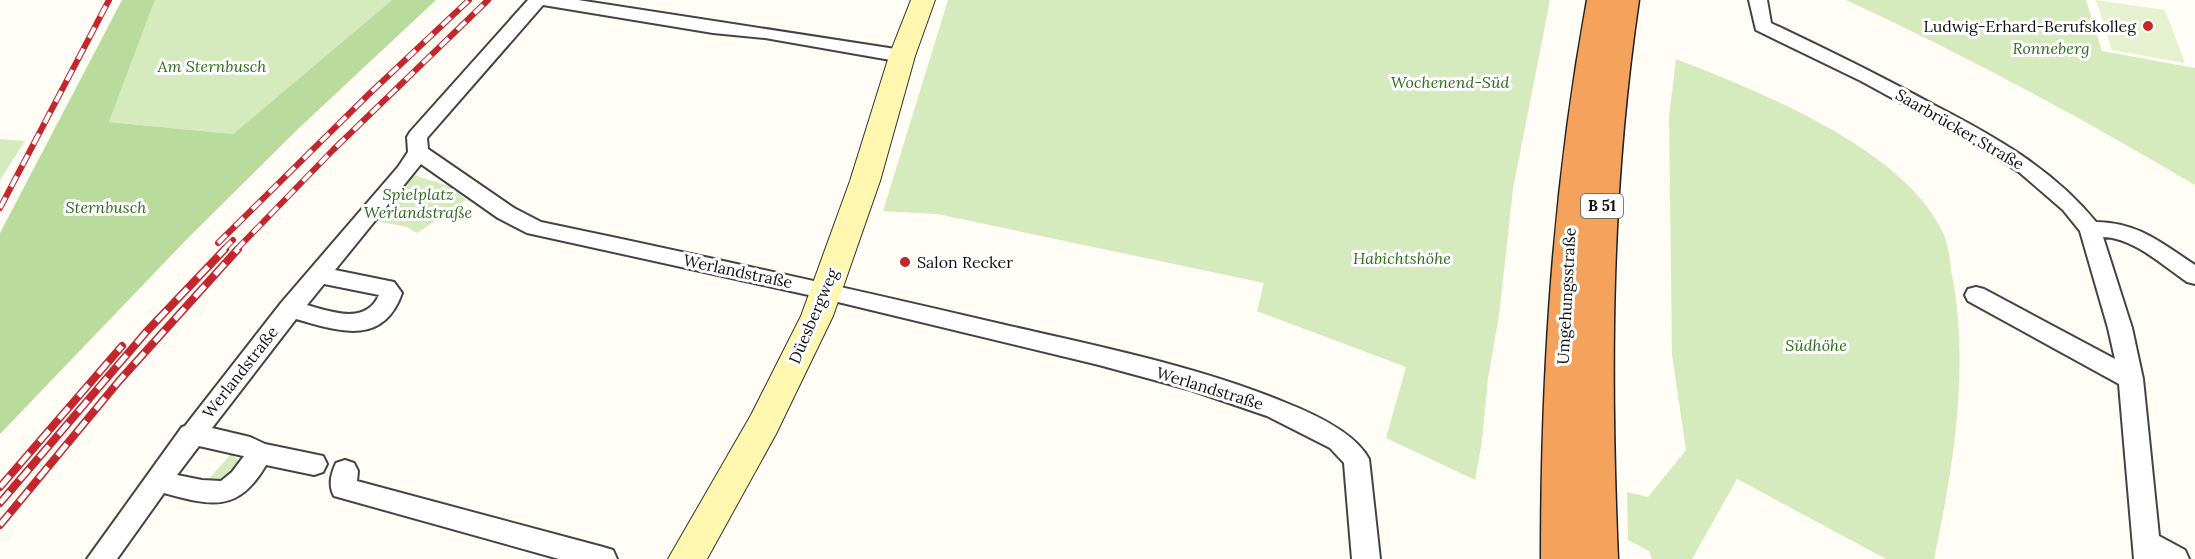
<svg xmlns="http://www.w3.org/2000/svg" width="2195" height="559" font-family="Lora,serif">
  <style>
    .green { fill: #d5ebbd }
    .forest { fill: #b9dc9c }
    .pitch { fill: #e6f2cf }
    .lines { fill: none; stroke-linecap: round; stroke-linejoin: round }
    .street-casing { stroke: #444; stroke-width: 4 }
    .secondary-casing { stroke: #333; stroke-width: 2 }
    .highway-casing { stroke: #222; stroke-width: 3 }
    .street { fill: #fff; fill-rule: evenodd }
    .secondary { fill: #fff6b0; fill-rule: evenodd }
    .highway { fill: #f5a25d; fill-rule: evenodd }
    .rail-far1-casing { stroke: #c4262e; stroke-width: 6 }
    .rail-casing { stroke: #c4262e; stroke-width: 8 }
    .rail-far1 { stroke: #fff; stroke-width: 4; stroke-dasharray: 12; stroke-linecap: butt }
    .rail { stroke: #fff; stroke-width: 5; stroke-dasharray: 15; stroke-linecap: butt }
    .poi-dot { fill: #c4262e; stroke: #fff; stroke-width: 2 }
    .labels { text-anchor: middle; stroke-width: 6; stroke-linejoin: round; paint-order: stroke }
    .shield { fill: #fff; stroke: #585858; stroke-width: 1.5 }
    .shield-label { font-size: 15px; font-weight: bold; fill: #111 }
    .poi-label { font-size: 16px; fill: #111; stroke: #fff; text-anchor: end }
    .park-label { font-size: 16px; font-style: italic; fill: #2f6b1f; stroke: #fff }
    .street-label { font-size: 16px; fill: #111; stroke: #fff }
  </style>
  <rect width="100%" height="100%" fill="#fffdf5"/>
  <path class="green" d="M155 0H392L233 134 109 122Z
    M948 0H1550L1513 189 1499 316 1488 378 1482 441 1475 480 1386 438 1406 367 1257 311 1264 283 937 214 883 211Z
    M1846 0H2086L2102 51 2195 68V185C2082 118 1965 55 1846 0Z
    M1676 59C1758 91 1906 149 1944 235 1949 247 1950 262 1952 275 1970 367 1953 469 1934 559H1886L1737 479 1692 559H1652L1649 551 1628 540 1627 492 1648 497 1686 450 1672 355 1669 117Z
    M0 139 25 141 0 180Z
    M411 174 451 187 466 200 417 233 407 227 371 220Z
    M231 454 239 461C238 477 220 482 206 482Z"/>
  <path class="forest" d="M122 0H155L109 122 233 134 392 0H436L299 128 186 240 0 434V233Z"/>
  <path class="pitch" d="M2096 0 2165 10 2185 63 2112 50Z"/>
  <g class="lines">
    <defs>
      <path id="street" d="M528 0H578L902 50 909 52 911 56 909 60 902 62 765 38 713 33 543 5 427 138 428 149 514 208 541 222C694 254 848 288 1001 324 1093 345 1197 366 1284 402 1312 413 1355 432 1369 459L1380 559H1352L1344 463 1330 448 1267 416 1191 390 1099 365 813 296 527 233 498 218 421 164 335 270 394 282 402 293C383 347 338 331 296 319L212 428 250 437 265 444 323 456 327 464 323 472 314 475 266 465C238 513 211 506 164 493L117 559H87L182 427 185 426 281 303 398 167 408 152 407 137 410 132ZM324 284 379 295C366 325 332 312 307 305ZM199 446 243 456H244L232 472 221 481 202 480 177 475Z
        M1749 0H1767L1771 23C1826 49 1881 76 1934 105 1994 136 2053 169 2096 222 2139 223 2160 242 2195 265V284L2187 282C2162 265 2134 238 2103 237L2132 328 2143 379 2159 536 2185 550 2189 559H2134L2119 384 1968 301 1965 295 1968 289 1976 287 1984 289 2115 359 2108 328 2080 231 2063 210 2019 172 1969 140 1861 81 1756 30Z
        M345 460 354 463 358 471 357 481 603 547 613 550 617 559H559L334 496C328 485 331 474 336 463Z"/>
      <path id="secondary" d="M911 0H935L915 56 880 181 833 316 776 434 707 559H668L751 415 801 316 850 181 889 56Z"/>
      <path id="highway" d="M1587 0H1639C1611 190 1610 368 1618 559H1541C1541 370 1553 187 1587 0Z"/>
    </defs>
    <use href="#street" class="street-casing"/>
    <use href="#secondary" class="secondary-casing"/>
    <use href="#highway" class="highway-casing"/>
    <use href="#street" class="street"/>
    <use href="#secondary" class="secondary"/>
    <use href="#highway" class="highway"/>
    <defs>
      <path id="rail-far1" d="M0 208 109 0
        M218 243 369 94 469 0
        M223 250 233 240
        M236 250 333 150 488 0"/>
      <path id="rail" d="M0 487 122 346
        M0 503 147 331 225 249
        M0 525 119 381 238 249"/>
    </defs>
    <use href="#rail-far1" class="rail-far1-casing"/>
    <use href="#rail" class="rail-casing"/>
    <use href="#rail-far1" class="rail-far1"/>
    <use href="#rail" class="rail"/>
  </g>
  <g class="poi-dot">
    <circle cx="2148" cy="26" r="6"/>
    <circle cx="905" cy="262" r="6"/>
  </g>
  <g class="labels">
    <rect class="shield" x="1581" y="194" width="42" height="24" rx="4.5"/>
    <g class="shield-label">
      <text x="1602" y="211">B 51</text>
    </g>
    <g class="poi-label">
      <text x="2136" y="32">Ludwig-Erhard-Berufskolleg</text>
      <text x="917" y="268" text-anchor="start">Salon Recker</text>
    </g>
    <g class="park-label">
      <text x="2051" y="54">Ronneberg</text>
      <text x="212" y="72">Am Sternbusch</text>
      <text x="1450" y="88">Wochenend-Süd</text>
      <text x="418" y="200">Spielplatz<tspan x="418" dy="18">Werlandstraße</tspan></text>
      <text x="106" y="213">Sternbusch</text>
      <text x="1402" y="264">Habichtshöhe</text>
      <text x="1816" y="351">Südhöhe</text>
    </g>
    <g class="street-label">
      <text transform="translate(1960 129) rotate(30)" y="6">Saarbrücker Straße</text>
      <text transform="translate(738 271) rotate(12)" y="6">Werlandstraße</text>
      <text transform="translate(1566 296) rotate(-87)" y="6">Umgehungsstraße</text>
      <text transform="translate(813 316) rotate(-67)" y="6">Düesbergweg</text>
      <text transform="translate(240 372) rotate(-52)" y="6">Werlandstraße</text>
      <text transform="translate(1210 388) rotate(17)" y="6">Werlandstraße</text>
    </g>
  </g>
</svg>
